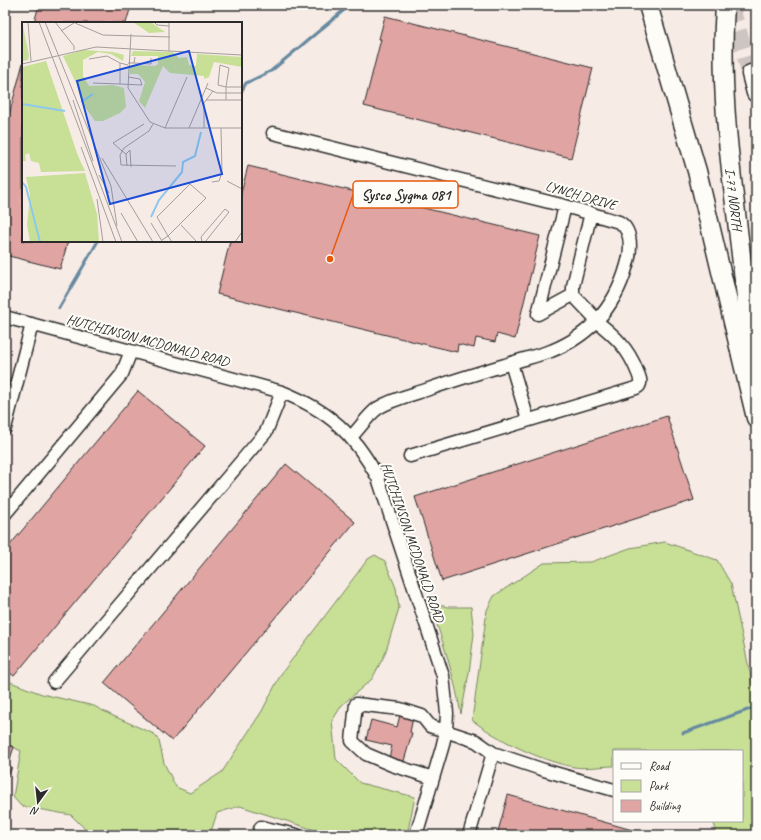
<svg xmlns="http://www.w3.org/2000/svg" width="761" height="840" font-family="Caveat,sans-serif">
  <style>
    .green { fill: #c7e096; stroke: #798660 }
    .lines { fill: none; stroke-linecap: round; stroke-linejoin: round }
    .stream { stroke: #66899f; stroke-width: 3 }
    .building { fill: #e0a5a3; stroke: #2b2b2b }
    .highway-tunnel { stroke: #cec5c1; stroke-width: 18; stroke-dasharray: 18 9; stroke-linecap: butt }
    .minor-casing { stroke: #2b2b2b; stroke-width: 15 }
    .highway-casing { stroke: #2b2b2b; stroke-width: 21 }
    .minor { stroke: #fdfcf7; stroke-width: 12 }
    .highway { stroke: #fdfcf7; stroke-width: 18 }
    .labels { text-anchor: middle; stroke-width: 4; stroke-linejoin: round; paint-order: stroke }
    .street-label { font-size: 14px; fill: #2b2b2b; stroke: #fdfcf7 }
    .inset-river { fill: none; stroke: #8ec8ed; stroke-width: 2 }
    .inset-road { fill: none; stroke: #a59e9b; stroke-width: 1 }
    .view { fill: #1d4ed8; fill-opacity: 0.15; stroke: #1d4ed8; stroke-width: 2 }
    .inset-edge { fill: none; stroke: #2b2b2b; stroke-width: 2 }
    .leader { fill: none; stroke: #e8590c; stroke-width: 1.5 }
    .callout-dot { fill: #e8590c; stroke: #fdfcf7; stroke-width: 1.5 }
    .callout { fill: #fdfcf7; stroke: #e8590c; stroke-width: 1.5 }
    .callout-label { font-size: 15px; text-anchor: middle; font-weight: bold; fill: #2b2b2b }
  </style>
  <rect width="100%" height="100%" fill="#f7ebe6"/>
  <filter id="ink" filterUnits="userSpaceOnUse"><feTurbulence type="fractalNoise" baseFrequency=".025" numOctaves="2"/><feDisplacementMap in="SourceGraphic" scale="8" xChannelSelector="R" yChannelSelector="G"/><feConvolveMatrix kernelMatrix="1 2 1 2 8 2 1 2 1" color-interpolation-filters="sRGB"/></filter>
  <g filter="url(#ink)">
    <path class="green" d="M665 542 717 560 731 584 753 687 756 689V835H715V826L712 821H742V751H614V766C601 766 587 769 574 767 541 761 498 740 472 720L487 610 494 596 544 563 591 562 630 548Z
      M375 555 385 561 396 588 399 608 385 654 372 679 342 705 332 721 336 759 360 783 415 797 407 835H330L240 806 217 813 210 835H87L84 828 71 815 21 806 13 797 21 751 5 743V680L42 694 94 706 111 715 154 734 159 741 164 763 176 787 190 793 222 772 262 711 281 674 368 559Z
      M429 601 447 607H471L474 634 469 673 461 714C454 675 442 639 429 601Z"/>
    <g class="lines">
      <path class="stream" d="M241 92 246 83 271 71 350 5
        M59 308 98 241
        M683 733 756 707"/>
    </g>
    <path class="building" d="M39 5H127L131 6 126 23H34Z
      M385 16 593 68 571 158 364 106 381 39H379Z
      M23 63V241H68L60 269 5 255V130Z
      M248 166 540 236 515 339 497 334 495 342 476 338 474 348 458 344 457 352 217 294 230 241H241V193Z
      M138 391 205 446 14 676 5 669V551Z
      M667 416 694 500 442 581 415 497Z
      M286 464 355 522 172 741 104 683Z
      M400 715 413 718 410 732 412 733 404 761 389 758 392 746 366 740 371 720 397 727Z
      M5 744 14 747 9 762 5 760Z
      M5 764 12 767 8 776 5 774Z
      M508 795 650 835H497Z"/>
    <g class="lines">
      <path class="highway-tunnel" d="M730 5 751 74"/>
      <defs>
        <path id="minor" d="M273 133 565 206 619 222C631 229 631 244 629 257 619 301 594 334 551 351 536 356 520 360 505 365 478 373 452 381 426 390 411 395 392 399 378 408 368 415 360 428 351 437
          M565 206 538 314 573 295
          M591 213 573 286V295L597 320
          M5 317 282 392C330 411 354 434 378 478L443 676 447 713 446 731 442 748 416 835
          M511 363 528 420
          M5 428 32 324
          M410 456 636 388 639 386C642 381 639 376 637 371 628 348 615 336 596 321
          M5 514 122 374 131 351
          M54 682 266 432 282 392
          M493 753 544 770 614 790
          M433 778 392 765 366 754 352 741 356 704 400 709 422 716 430 726 476 741 493 753 469 835
          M258 835 261 827 297 835"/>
        <path id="highway" d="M648 5 697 171 756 418
          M725 5C720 78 728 149 737 221 743 272 749 323 756 375
          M751 74 756 93"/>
      </defs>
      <use href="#minor" class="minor-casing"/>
      <use href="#highway" class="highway-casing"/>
      <use href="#minor" class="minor"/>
      <use href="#highway" class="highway"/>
    </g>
  </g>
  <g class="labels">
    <g class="street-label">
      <text transform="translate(581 195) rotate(16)" y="5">LYNCH DRIVE</text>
      <text transform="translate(734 199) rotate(83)" y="5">I-77 NORTH</text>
      <text transform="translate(148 340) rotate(15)" y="5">HUTCHINSON MCDONALD ROAD</text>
      <text transform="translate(413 542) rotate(71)" y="5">HUTCHINSON MCDONALD ROAD</text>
    </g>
  </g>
  <g transform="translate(22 22)">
    <rect width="220" height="220" fill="#f7ebe6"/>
    <path d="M0 0 7 33 6 38 0 39ZM111 0 130 1 143 10 127 11ZM62 28 91 30 102 33 101 39 89 32 76 30 61 38V54L67 64 91 63 102 66 104 85 98 91 81 99H73L60 81 54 61 41 34ZM111 29 151 30 157 36 165 35 167 43 174 44 175 32 220 35V45L192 40 187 55 182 57V54L148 51 141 44 123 86 117 79 123 60 116 52H108V43L133 44 136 42V34H109ZM24 39 56 134 63 149 19 150 17 141 9 139 7 131 3 133 4 139H0V45ZM63 151 75 192 77 220H8L5 203 8 173 4 155Z" fill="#c7e096"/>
    <path class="inset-river" d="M59 80 71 72M0 82 43 89M0 160 4 165 18 220M129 195 137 178 160 150 161 140 173 134 179 110"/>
    <path class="inset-road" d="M6 0 9 39M17 0 100 220M23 0 89 164 95 204M33 0 52 24V28M132 0 135 3 147 4M53 1 81 13 148 15M39 9 52 1M109 12 106 66 128 100 143 106H220M147 29V0M67 37 85 34 98 41M106 41H112L113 35M112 41 129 42V36M0 42 74 25 220 33M106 55 118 57 120 63 98 62V41L106 43M71 61 98 62M184 66 195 71H220M51 78 71 139M184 78H220M204 78V65L207 46 198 43 196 63 204 65H220M131 102 127 109 102 126 98 133 99 143 154 144M143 106 165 55M167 106 186 61M182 106V81L191 69M59 125 94 220M100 129 91 121 122 102M100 129 104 132 105 144M104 132 108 128 109 145M80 136 131 220M77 153 87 171M205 159 220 167M190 160 197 159 200 151 199 106M75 177 81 220M99 191 116 220M129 201 140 219M159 203 175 220M140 218 146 214 135 195 168 162 184 176 146 214 150 220M180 220 179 215 203 187 207 190 183 220M213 220 220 210"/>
    <path class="view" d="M167 29 200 152 88 182 55 59Z"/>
    <rect width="220" height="220" class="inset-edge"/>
  </g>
  <path class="leader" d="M330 259L353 195"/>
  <circle class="callout-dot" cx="330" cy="259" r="4"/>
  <rect class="callout" x="353" y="181" width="105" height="27" rx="4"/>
  <g class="callout-label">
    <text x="406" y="200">Sysco Sygma 081</text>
  </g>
  <rect width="761" height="840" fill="none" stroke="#fdfcf7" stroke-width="20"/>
  <rect x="10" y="10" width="741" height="820" fill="none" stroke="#2b2b2b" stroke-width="1.5" filter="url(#ink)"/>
  <rect x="613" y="750" width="130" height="72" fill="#fdfcf7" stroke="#a9a8a5"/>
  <rect x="621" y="763" width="20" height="6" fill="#fdfcf7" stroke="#a9a8a5"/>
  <text x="649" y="770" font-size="12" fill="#2b2b2b">Road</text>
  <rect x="621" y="780" width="20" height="12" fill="#c7e096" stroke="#a9a8a5"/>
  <text x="649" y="790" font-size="12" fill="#2b2b2b">Park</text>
  <rect x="621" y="800" width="20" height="12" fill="#e0a5a3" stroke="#a9a8a5"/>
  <text x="649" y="810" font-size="12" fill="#2b2b2b">Building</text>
  <g transform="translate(38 802) rotate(195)" stroke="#fdfcf7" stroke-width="3" paint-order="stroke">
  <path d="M0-3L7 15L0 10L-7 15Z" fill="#2b2b2b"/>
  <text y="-6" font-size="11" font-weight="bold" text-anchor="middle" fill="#2b2b2b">N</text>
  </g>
</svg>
